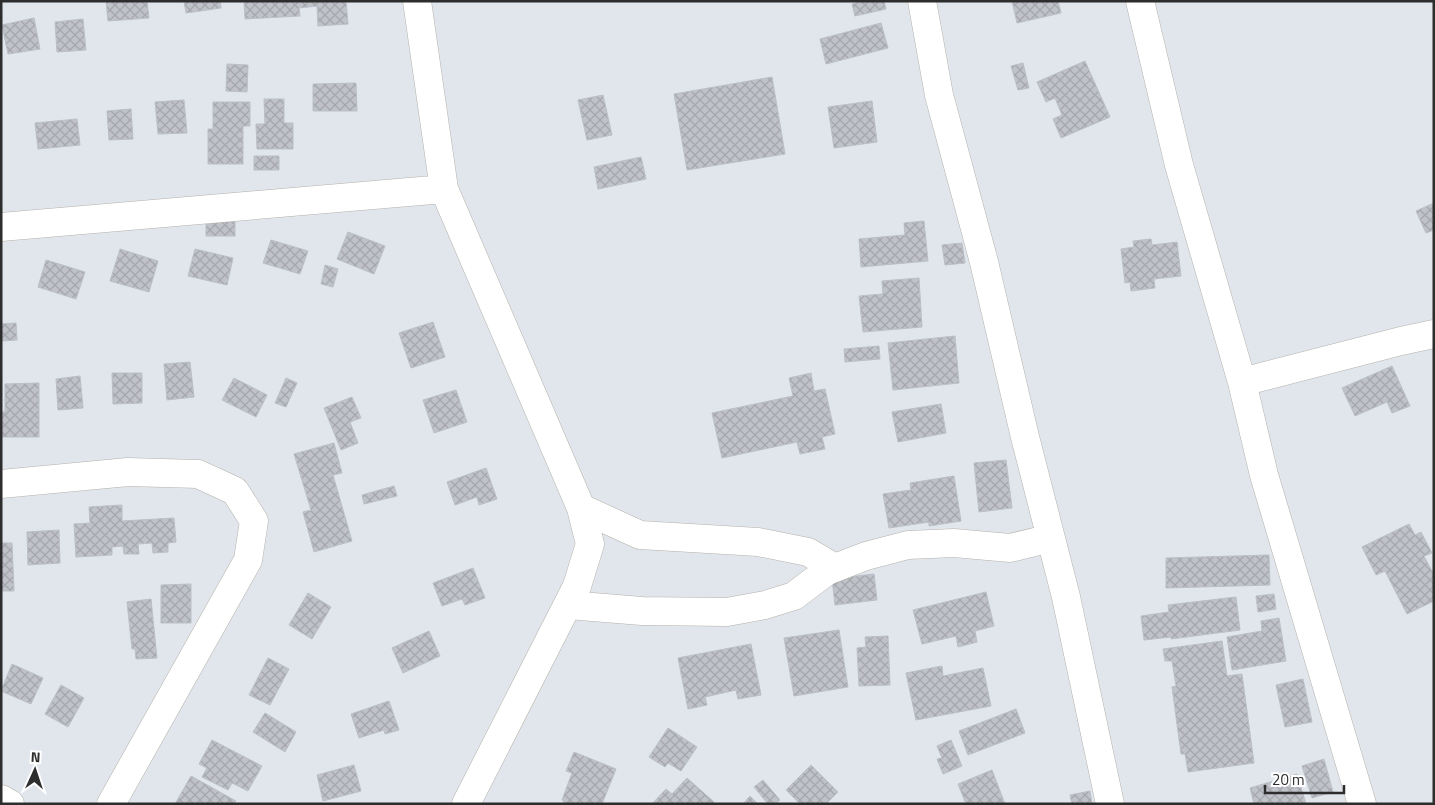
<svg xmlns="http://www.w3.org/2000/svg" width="1435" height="805" font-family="'Titillium Web',sans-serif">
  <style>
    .building { fill: url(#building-cross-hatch); stroke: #babfc8 }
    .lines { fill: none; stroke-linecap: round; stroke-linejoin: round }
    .minor-casing { stroke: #b4b1aa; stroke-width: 29 }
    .minor { stroke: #fff; stroke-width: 28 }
  </style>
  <defs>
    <pattern id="building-cross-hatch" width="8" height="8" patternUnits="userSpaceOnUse" patternTransform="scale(1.25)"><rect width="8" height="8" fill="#c0c2c9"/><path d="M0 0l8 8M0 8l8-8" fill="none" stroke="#a5a7ad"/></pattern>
  </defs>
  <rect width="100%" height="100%" fill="#e1e6ed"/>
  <path class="building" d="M106 1H147L149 18 108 21Z
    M184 1H220L221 8 186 13Z
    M244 1H346L348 24 318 26 317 6 299 8 300 16 245 19Z
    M863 1H884L886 9 855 16 852 4Z
    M1012 1H1058L1061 13 1017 23Z
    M34 18 40 49 8 54 2 25Z
    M83 19 86 50 57 52 55 22Z
    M881 23 888 48 826 64 820 39Z
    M1085 61 1110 117 1061 138 1053 119 1062 115 1055 98 1046 102 1037 82Z
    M1023 63 1029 88 1018 90 1011 66Z
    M227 64 248 65 247 92 226 91Z
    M772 77 785 154 687 170 674 94Z
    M356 83 357 111H313V84Z
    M603 95 612 135 587 140 578 100Z
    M264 99H284V123H293V149H257L256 124H265Z
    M184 100 187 133 158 134 155 102Z
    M872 101 877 142 834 148 828 107Z
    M213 102H250V126H243V164H208V129H213Z
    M131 109 133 139 109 140 107 111Z
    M77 119 80 145 38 149 35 123Z
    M254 156H279V170H254Z
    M641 157 646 179 598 189 594 167Z
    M1434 203V230L1426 233 1416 211Z
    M206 216H235V236H206Z
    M924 221 928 261 861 267 859 239 905 235 904 223Z
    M348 232 385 246 374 274 337 259Z
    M1151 239 1152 245 1177 242 1181 276 1154 279 1155 288 1131 291 1130 282 1125 283 1121 249 1134 247 1133 241Z
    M271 240 308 251 300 274 263 263Z
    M962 243 965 263 945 265 942 245Z
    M120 249 158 261 149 292 110 281Z
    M195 249 233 258 227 285 188 276Z
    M46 260 85 272 76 299 38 287Z
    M325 265 338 269 333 287 321 284Z
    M919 278 922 327 863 332 859 296 883 294 882 281Z
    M433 322 445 357 411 368 399 333Z
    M16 323 17 340 1 341V324Z
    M955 336 959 383 893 390 888 343Z
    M879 346 880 359 845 362 844 349Z
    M190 362 194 397 167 400 164 364Z
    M1392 366 1410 406 1392 413 1387 402 1355 416 1342 388Z
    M112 373H142V403L113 404Z
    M811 373 814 391 825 389 835 434 822 437 825 449 800 454 797 442 722 458 712 413 793 396 789 378Z
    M80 376 83 408 58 410 56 379Z
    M234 378 267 395 256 417 222 400Z
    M286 378 297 383 286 407 275 403Z
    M39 383V437H1V412H5V384Z
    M456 390 467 422 434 433 423 400Z
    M352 397 361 418 350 422 358 443 341 450 324 408Z
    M941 404 946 433 898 442 892 412Z
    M334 443 342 473 333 475 352 541 314 552 303 512 311 510 294 454Z
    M1006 460 1012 508 979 512 974 463Z
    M486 468 497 499 479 505 477 497 455 505 447 482Z
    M954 476 961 521 929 526V522L889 528 883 494 911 490 910 483Z
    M394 486 397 496 364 504 362 495Z
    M122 505V521L174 518 176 542 168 543V552L153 553 152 543 138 544 139 554H124L123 546 112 547V555L76 557 74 524 90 523 89 507Z
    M1409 524 1415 535 1421 532 1432 553 1424 556 1434 575V601L1407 614 1385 571 1376 575 1362 547Z
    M59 530 60 563 28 565 27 532Z
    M1 543H12L14 591H1Z
    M1269 555 1270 585 1166 588V558Z
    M473 568 485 598 465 605 462 599 442 606 433 583Z
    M874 574 877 600 835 605 832 579Z
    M191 584V623H161V585Z
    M986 592 994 626 975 631 977 642 958 647 956 636 922 644 913 610Z
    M308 593 331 607 312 639 289 625Z
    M1274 594 1276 609 1258 612 1256 596Z
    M1236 597 1240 630 1171 639V637L1144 640 1141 616 1169 612 1168 605Z
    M151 599 157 658 136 659 135 649H132L127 602Z
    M1279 618 1286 661 1232 670 1227 637 1262 631 1261 621Z
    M839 630 848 687 794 696 784 638Z
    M429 631 440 656 403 673 392 648Z
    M888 636 890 685 859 686 857 648 866 647 865 637Z
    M1222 641 1227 676 1242 674 1254 763 1188 772 1185 754H1181L1172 687 1176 686 1172 661H1165L1163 649Z
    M751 644 761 695 738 699 736 690 705 697 707 705 688 709 678 658Z
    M268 658 289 669 270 705 249 695Z
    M12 664 43 678 31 704 1 691Z
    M942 666 943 676 983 668 991 706 916 720 906 673Z
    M1303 679 1312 722 1285 727 1276 685Z
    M61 685 84 698 68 727 45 714Z
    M389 701 399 730 385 734 384 730 359 738 351 714Z
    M1016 709 1025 733 968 755 959 731Z
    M265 713 296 732 285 752 253 732Z
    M668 728 697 747 681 771 668 763 665 767 649 757Z
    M212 740 262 766 248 791 232 783 228 790 202 777 207 768 199 764Z
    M951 740 962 766 943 774 937 759 942 758 937 746Z
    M574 752 616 769 602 804H563L564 801 562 800 572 773 566 771Z
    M1324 759 1333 792 1312 798 1302 766Z
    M354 765 361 791 323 801 317 775Z
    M811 765 838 792 826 804H800L786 790Z
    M992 770 1005 804H966L958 784Z
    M1297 774 1306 804H1254L1250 788Z
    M191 776 236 801 234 804H175Z
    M687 778 714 802 713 804H652L666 789 672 794Z
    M763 780 780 800 775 804H768L754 787Z
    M1090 791 1092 804H1072L1070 795Z
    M750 796 758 804H743Z"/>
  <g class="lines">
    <defs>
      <path id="minor" d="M922 1 939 95 984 262 1025 437 1066 597 1110 804
        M1140 1 1179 165 1242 382 1264 475 1362 804
        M444 189 581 508 590 544 577 586 466 804
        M1 227 444 189 417 1
        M1242 382 1401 341 1434 334
        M1 484 128 472 198 474 235 491 254 521 248 560 111 804
        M581 508 640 535 758 542 808 552 835 568
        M568 605 642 611 727 612 765 605 794 596 827 571 866 556 908 545 954 543 1010 548 1051 538
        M1 799 10 804"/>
    </defs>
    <use href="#minor" class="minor-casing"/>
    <use href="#minor" class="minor"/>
  </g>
  <rect width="1435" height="805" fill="none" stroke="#2d2d2d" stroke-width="5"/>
  <g transform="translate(35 770) rotate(3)" stroke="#ffffff" stroke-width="4" paint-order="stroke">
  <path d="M0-4L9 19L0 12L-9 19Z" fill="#2d2d2d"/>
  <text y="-8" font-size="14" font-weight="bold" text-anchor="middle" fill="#2d2d2d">N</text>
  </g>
  <path d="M1265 785v8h79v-8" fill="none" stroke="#2d2d2d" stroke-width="2.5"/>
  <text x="1272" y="785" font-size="15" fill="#2d2d2d" stroke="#ffffff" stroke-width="4" paint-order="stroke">20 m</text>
</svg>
